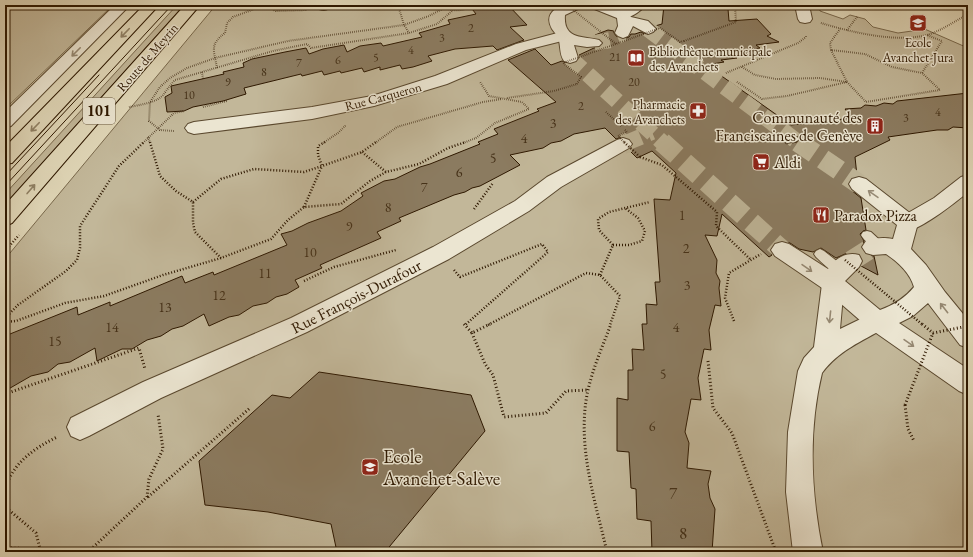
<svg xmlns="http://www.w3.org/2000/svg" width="973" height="557" font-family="'EB Garamond',serif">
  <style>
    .green { fill: #c2b799; stroke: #78684c }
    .building { fill: #8b7b60; stroke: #2e1800; fill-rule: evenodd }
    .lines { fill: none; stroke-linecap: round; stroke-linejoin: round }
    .minor-tunnel-far1 { stroke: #bcb193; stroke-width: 16; stroke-dasharray: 16 8; stroke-linecap: butt }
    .minor-tunnel { stroke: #bcb193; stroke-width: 20; stroke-dasharray: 20 10; stroke-linecap: butt }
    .tertiary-tunnel-far1 { stroke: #bcb193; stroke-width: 16; stroke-dasharray: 16 8; stroke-linecap: butt }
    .tertiary-tunnel { stroke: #bcb193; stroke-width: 20; stroke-dasharray: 20 10; stroke-linecap: butt }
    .service-casing { stroke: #5a482e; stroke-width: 2 }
    .minor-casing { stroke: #5a482e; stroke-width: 2 }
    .tertiary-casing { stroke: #5a482e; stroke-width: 2 }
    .primary-casing { stroke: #2e1800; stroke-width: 2 }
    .path-far2 { stroke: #2e1800; stroke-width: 2; stroke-dasharray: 0.5 1.5; stroke-linecap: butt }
    .path-far1 { stroke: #2e1800; stroke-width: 2.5; stroke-dasharray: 1 2; stroke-linecap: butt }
    .path { stroke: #2e1800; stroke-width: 3; stroke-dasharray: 1 2.5; stroke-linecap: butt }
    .service { fill: #ebe5d1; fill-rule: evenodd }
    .minor { fill: #ebe5d1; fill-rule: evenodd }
    .tertiary { fill: #ebe5d1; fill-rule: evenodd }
    .primary { fill: #e0d7b8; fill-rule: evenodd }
    .tram { stroke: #2e1800; stroke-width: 1 }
    .path-bridge-far2 { stroke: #2e1800; stroke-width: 2; stroke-dasharray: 0.5 1.5; stroke-linecap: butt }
    .path-bridge-far1 { stroke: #2e1800; stroke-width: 2.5; stroke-dasharray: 1 2; stroke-linecap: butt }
    .path-bridge { stroke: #2e1800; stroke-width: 3; stroke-dasharray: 1 2.5; stroke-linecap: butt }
    .oneway { stroke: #908165 }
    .oneway2 { stroke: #968973 }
    .labels { text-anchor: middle; stroke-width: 3; stroke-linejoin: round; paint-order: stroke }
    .far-number-label { font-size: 12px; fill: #453118 }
    .far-poi-label { font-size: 13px; fill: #2e1800; stroke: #ebe5d1 }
    .far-street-label { font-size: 13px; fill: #2e1800; stroke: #ebe5d1 }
    .number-label { font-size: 14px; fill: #453118 }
    .shield { fill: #ebe5d1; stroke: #67563f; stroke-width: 1 }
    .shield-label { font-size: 15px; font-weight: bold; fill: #2e1800 }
    .poi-label { font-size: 16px; fill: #2e1800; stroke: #ebe5d1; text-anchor: start }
    .street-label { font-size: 16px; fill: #2e1800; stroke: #ebe5d1 }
    .near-number-label { font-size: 17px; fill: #453118 }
    .near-poi-label { font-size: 19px; fill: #2e1800; stroke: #ebe5d1; text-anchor: start }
  </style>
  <rect width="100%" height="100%" fill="#e0d7b8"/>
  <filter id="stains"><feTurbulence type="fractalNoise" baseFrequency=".005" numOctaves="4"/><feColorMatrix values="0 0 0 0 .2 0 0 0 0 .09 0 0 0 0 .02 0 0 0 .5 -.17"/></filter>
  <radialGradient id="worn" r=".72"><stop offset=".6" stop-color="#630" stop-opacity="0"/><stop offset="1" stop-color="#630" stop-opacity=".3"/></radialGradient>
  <path class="green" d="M5 5H113L5 109Z
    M177 5H184L5 205V194Z
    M216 5H819L820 11 843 19 850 15 865 19 873 27 898 33 912 31 920 27 968 48V552H5V259Z"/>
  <path class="building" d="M469 5H508L527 25 510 27 524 40 497 50 493 46 455 49 428 56 432 61 413 67 402 69 400 65 380 70V67L364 72 362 68 341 73 340 71 324 75 322 71 302 76 301 74 244 88 246 94 223 101 193 107 184 111 167 112 165 97 172 93 171 86 224 74 223 72 244 67 243 63 252 59 285 52 306 48 309 54 323 49 344 45 347 52 360 46 381 43 383 46 422 37 419 33 450 24 448 20 476 14Z
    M664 5H721L728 9 729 21 757 19 771 34 767 36 779 42 756 45 760 48 744 50 748 53 732 55 737 58 721 60 724 62 706 65 791 125 852 118 845 109 861 108 865 105 876 106 884 103 893 104 897 101 968 93V128L953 127 948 130H937L888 137 890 140 855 157 857 176 851 178 848 185 851 190 861 198 866 230 863 231 860 234 864 241 861 248 866 254 874 256 878 275 861 266 863 260 860 254 855 253 845 254 836 258 821 248 813 252 799 249 790 243 782 241 774 243 770 249 772 255 769 257 722 214 717 236 705 235 717 260 716 273 720 281 719 288 721 306 715 305 709 330 711 350 704 349 698 378 701 400 691 399 685 432 689 443 687 468 711 471 708 484 710 498 715 509 712 552H652L651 521 637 519 636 489 631 488 629 452 617 451V398L628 400V370H633L632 349 644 350 642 324H647L646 304 657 305 655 282H660L654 199 670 200 676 173 652 151 637 158 629 150 634 144 630 139 623 137 616 139 605 128 574 134 561 141 551 143 543 148 510 155 520 165 480 186 472 188 465 192 454 195 399 218 401 221 377 232 381 238 320 265 322 268 295 280 299 287 287 294 276 297 267 303 253 306 239 315 229 317 209 326 204 314 183 326 172 329 161 336 147 340 132 349H122L97 361 95 348 70 362 58 364 48 372 31 376 5 391V336L77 307 78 315 110 302V306L182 276 185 283 213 272 214 275 287 245 281 234 292 231 308 223 341 211 363 196 361 193 384 181 395 179 420 167 430 164 480 144 478 142 498 134 494 129 539 111 537 109 556 102 508 60 535 49 551 65 562 61 570 64 576 62 579 59V55L594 48 599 47 603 44 600 39 595 38V35L608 30 614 31V33L617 37 622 39 629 37 631 34H635L641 32 647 35 654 33 658 29 655 26 662 24ZM794 135 800 138 797 142 787 144 781 140 784 137Z
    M319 372 471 395 485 431 385 552H337L331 524 268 512 205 505 199 461 272 395 290 398Z"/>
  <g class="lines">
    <path class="minor-tunnel-far1" d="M626 143 652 132"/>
    <path class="minor-tunnel" d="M623 144 629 142"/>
    <path class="tertiary-tunnel-far1" d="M648 29 799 143
      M594 43 610 40 623 33
      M570 58 663 143"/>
    <path class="tertiary-tunnel" d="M662 142 782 250
      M798 142 859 184
      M851 261 873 247"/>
    <defs>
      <path id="service" d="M794 136 797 137 799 139 797 141 787 143 782 140 784 138Z
        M867 231 871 232 884 244 882 247C874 250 865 242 861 235L863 232Z
        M820 249 824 251 843 266 845 269 843 272C833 276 823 263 816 257L814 254 816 251Z"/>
      <path id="minor" d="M115 5H130L11 126 5 128V112Z
        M318 5H332C329 10 325 11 319 9Z
        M628 5H645C640 13 627 20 618 18L616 15Z
        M795 5H809L812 19 810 22 805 23 800 22 798 19Z
        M565 31 570 33 573 36 570 39 526 50 447 84 374 106 312 119 194 134 188 132 185 128 188 124 194 122 312 107 372 96 435 76 516 44Z
        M623 138 629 140 632 144 629 148 561 187 529 211 449 259 307 332 161 398 89 436 80 440 71 436 67 427 71 418 143 382 291 318 433 247 515 201 547 177 617 140Z
        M968 175V192C956 202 924 227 910 230 907 231 904 229 901 229L898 223 901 217 934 198 961 177Z
        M833 275 841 278 844 284 840 329 877 311 885 314 889 321 885 328C862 341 838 351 822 373 808 431 811 494 823 552H793L786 492 788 432 798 371 804 358 814 347 822 284 825 278Z"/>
      <path id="tertiary" d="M563 5H582L580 8 565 15C563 40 583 36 599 40L602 43 599 46 587 47 574 45 578 58 576 61 570 63 564 61C559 54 561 45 558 37 556 34 554 32 552 29 545 16 552 10 563 5Z
        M590 5C604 5 623 4 631 17L648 21 656 29 653 32 648 34 633 26 628 36 623 38 618 36 615 33 618 26 617 18 592 8Z
        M859 177 866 179 915 217 918 223 911 249 926 265 945 292 968 320V348L960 345 928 303 913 316 899 323 968 369V395L959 391 869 328 825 290 775 256 771 250 775 244 782 242 789 244 828 269C835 259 846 251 859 255L862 261 859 267 845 281 880 310C894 305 905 298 914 287 910 273 898 262 886 254L873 255 866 253 862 247 866 241C875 238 882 237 893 239L897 225 852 189 849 184 852 179Z"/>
      <path id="primary" d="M144 5H159L12 163 5 164V147Z
        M185 5H200L12 223 5 226V205Z"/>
    </defs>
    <use href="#service" class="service-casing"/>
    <use href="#minor" class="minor-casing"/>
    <use href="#tertiary" class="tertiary-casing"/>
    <use href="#primary" class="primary-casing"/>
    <path class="path-far2" d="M263 5 276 11 307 10
      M398 5 404 25 409 33
      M442 5C452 14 465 10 476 5
      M498 5 509 7 517 5
      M821 23C851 32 896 43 927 35 941 31 955 21 968 14
      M847 30 857 17
      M684 41 736 22 735 5
      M831 50 830 43 840 29
      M742 67 755 75 776 79 820 78 847 82 866 102 940 90 922 73
      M217 68C214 50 209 45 225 33L227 23 233 17 265 5
      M202 72 203 79
      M726 73 798 43 806 37V35
      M737 82 762 99 787 96 847 82 831 50 865 54 892 67 922 73 942 41 927 35
      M507 98 554 91 577 84
      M129 107C139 105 156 103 163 95 167 90 170 85 175 80L273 51 307 44 311 48 409 33 437 24 452 11
      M203 107 227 101
      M606 112 622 127
      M174 131 160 130 149 121 150 102 160 87 170 78 187 68 215 58 288 41 404 25 429 16 444 8
      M148 137 150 143
      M143 143 174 113 184 111
      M323 143 338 133 346 125
      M375 143 397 127 483 102 502 99
      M463 143 476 138 495 123 529 109 522 102 489 96 480 82"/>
    <path class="path-far1" d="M150 142 160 176 176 191 193 202V223L195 232 221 258
      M325 142 318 146V155L322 166 362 152 376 142
      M362 152 386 172
      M640 157 662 165 717 212 716 226 751 260
      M193 202 221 179 254 169 304 172 322 166
      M304 207 322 166
      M474 209 493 183
      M613 245H629L642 241 645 231 638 218 625 208
      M5 251 19 235
      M454 270 460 277 542 244 548 252 465 325
      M600 275 613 245 599 230 598 219 609 212 650 202
      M304 281 334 267 396 250
      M5 318 18 305 66 271 77 260 80 248V226L119 166 144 142
      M734 321 725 298 729 273 761 254
      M5 322 16 321 65 303 104 296 163 275 221 258 271 239 288 220 304 207 341 204 370 181 386 172 419 164 448 148 466 142
      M488 325 586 273 600 275 620 296 610 325"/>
    <path class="path" d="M464 324 472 333 490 324
      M472 333 485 364 493 375 504 417 546 413 566 391 588 390
      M708 361 713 408 732 433 776 552
      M5 394 139 348 145 369
      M905 405 908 429 914 441
      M5 489C13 463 33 449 57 437
      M148 497 250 408
      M5 504 9 510 36 533 40 549 49 552
      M5 545 9 548 40 549
      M88 552 147 497 149 479 163 449 158 414
      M607 552C595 500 576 444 588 390 593 368 603 345 611 324"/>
    <use href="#service" class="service"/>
    <use href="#minor" class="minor"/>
    <use href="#tertiary" class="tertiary"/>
    <use href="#primary" class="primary"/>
    <path class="tram" d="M5 176 99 75
      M5 186 172 5"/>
    <path class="path-bridge-far2" d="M567 5 616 44
      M577 84 581 77 563 63 660 28 680 42 684 41
      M625 143 618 136 627 132 625 130"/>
    <path class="path-bridge-far1" d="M624 142 640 157
      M845 260 923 325"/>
    <path class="path-bridge" d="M922 324 933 333 968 326
      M905 405 933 333"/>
  </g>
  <defs><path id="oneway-shaft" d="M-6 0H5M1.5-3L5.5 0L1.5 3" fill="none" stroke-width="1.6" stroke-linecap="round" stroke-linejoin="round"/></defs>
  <g class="oneway">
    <use href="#oneway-shaft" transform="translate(125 33) rotate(134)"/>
    <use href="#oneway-shaft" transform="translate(35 127) rotate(134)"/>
    <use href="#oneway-shaft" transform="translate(31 189) rotate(-49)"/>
  </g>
  <g class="oneway2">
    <use href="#oneway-shaft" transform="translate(76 52) rotate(135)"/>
    <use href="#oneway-shaft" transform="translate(873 194) rotate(-145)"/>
    <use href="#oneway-shaft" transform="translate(807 268) rotate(35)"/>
    <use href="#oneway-shaft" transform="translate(944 308) rotate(-128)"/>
    <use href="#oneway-shaft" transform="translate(830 317) rotate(96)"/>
    <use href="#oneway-shaft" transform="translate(909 343) rotate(35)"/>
  </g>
  <defs>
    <symbol id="school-square" viewBox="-11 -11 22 22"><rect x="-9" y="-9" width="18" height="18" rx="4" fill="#8f2418" stroke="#ebe5d1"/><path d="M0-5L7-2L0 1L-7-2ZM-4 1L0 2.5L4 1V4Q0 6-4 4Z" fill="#fff"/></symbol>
    <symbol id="library-square" viewBox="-11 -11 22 22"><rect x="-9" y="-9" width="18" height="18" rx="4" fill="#8f2418" stroke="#ebe5d1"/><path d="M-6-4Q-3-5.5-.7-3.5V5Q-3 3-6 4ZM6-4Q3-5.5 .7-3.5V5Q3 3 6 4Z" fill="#fff"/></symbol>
    <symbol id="pharmacy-square" viewBox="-11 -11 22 22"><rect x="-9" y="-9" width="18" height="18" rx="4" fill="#8f2418" stroke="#ebe5d1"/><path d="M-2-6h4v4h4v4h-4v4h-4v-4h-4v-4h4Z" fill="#fff"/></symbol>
    <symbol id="building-square" viewBox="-11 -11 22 22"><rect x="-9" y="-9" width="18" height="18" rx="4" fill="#8f2418" stroke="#ebe5d1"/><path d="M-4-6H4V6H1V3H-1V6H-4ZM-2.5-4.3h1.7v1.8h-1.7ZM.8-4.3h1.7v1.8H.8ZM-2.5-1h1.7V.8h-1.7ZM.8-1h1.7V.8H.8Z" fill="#fff"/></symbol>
    <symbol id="supermarket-square" viewBox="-11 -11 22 22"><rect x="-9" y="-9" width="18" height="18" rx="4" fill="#8f2418" stroke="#ebe5d1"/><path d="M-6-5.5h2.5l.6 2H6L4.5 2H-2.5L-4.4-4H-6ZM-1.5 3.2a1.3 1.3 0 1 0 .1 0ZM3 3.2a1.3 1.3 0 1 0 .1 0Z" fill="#fff"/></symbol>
    <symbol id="restaurant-square" viewBox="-11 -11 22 22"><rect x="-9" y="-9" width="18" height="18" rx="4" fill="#8f2418" stroke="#ebe5d1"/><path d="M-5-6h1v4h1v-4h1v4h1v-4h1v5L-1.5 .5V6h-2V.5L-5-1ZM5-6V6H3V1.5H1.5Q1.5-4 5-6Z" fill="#fff"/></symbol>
  </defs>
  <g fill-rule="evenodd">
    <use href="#school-square" x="908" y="13" width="20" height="20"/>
    <use href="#library-square" x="626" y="48" width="20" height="20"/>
    <use href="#pharmacy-square" x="688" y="101" width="20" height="20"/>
    <use href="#building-square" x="865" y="116" width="20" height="20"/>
    <use href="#supermarket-square" x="751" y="152" width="20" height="20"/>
    <use href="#restaurant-square" x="811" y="205" width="20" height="20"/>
    <use href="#school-square" x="360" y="457" width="20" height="20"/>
  </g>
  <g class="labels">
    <g class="far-number-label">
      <text x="471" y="32">2</text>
      <text x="442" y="42">3</text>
      <text x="411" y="54">4</text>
      <text x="376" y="61">5</text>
      <text x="615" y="61">21</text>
      <text x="338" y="64">6</text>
      <text x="299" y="67">7</text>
      <text x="264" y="76">8</text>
      <text x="228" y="86">9</text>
      <text x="634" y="86">20</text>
      <text x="189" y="99">10</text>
      <text x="581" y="110">2</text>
      <text x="938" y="116">4</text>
      <text x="906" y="122">3</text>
    </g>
    <g class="far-poi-label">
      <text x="918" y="47">Ecole<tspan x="918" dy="15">Avanchet-Jura</tspan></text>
      <text x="649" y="56" text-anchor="start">Bibliothèque municipale<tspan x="649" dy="15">des Avanchets</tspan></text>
      <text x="685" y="109" text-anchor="end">Pharmacie<tspan x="685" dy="15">des Avanchets</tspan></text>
    </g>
    <g class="far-street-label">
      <text transform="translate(147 57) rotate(-49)" y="5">Route de Meyrin</text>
      <text transform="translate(383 96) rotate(-15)" y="5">Rue Carqueron</text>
    </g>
    <g class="number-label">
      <text x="553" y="128">3</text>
      <text x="524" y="143">4</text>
      <text x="493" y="163">5</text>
      <text x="459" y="177">6</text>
      <text x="424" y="192">7</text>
      <text x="388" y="212">8</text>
      <text x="682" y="220">1</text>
      <text x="349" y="231">9</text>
      <text x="686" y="253">2</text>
      <text x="310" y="257">10</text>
      <text x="265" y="278">11</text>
      <text x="687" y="290">3</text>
      <text x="219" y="300">12</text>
      <text x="165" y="312">13</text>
      <text x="112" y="332">14</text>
      <text x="676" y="332">4</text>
      <text x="55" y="346">15</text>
      <text x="663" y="379">5</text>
      <text x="652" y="431">6</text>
    </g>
    <rect class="shield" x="83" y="98" width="32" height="26" rx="3"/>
    <g class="shield-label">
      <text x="99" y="116">101</text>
    </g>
    <g class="poi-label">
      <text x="862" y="123" text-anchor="end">Communauté des<tspan x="862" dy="18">Franciscaines de Genève</tspan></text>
      <text x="774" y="168">Aldi</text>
      <text x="834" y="221">Paradox Pizza</text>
    </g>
    <g class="street-label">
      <text transform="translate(356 296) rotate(-27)" y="6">Rue François-Durafour</text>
    </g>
    <g class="near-number-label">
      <text x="673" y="499">7</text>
      <text x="683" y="539">8</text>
    </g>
    <g class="near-poi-label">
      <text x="383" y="463">Ecole<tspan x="383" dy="22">Avanchet-Salève</tspan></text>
    </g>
  </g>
  <rect width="973" height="557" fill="none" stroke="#e0d7b8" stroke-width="20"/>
  <rect x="6" y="6" width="961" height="545" fill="none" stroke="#2e1800" stroke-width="2"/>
  <rect x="10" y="10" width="953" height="537" fill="none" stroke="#2e1800"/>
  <rect width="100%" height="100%" filter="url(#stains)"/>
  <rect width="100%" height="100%" fill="url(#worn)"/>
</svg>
